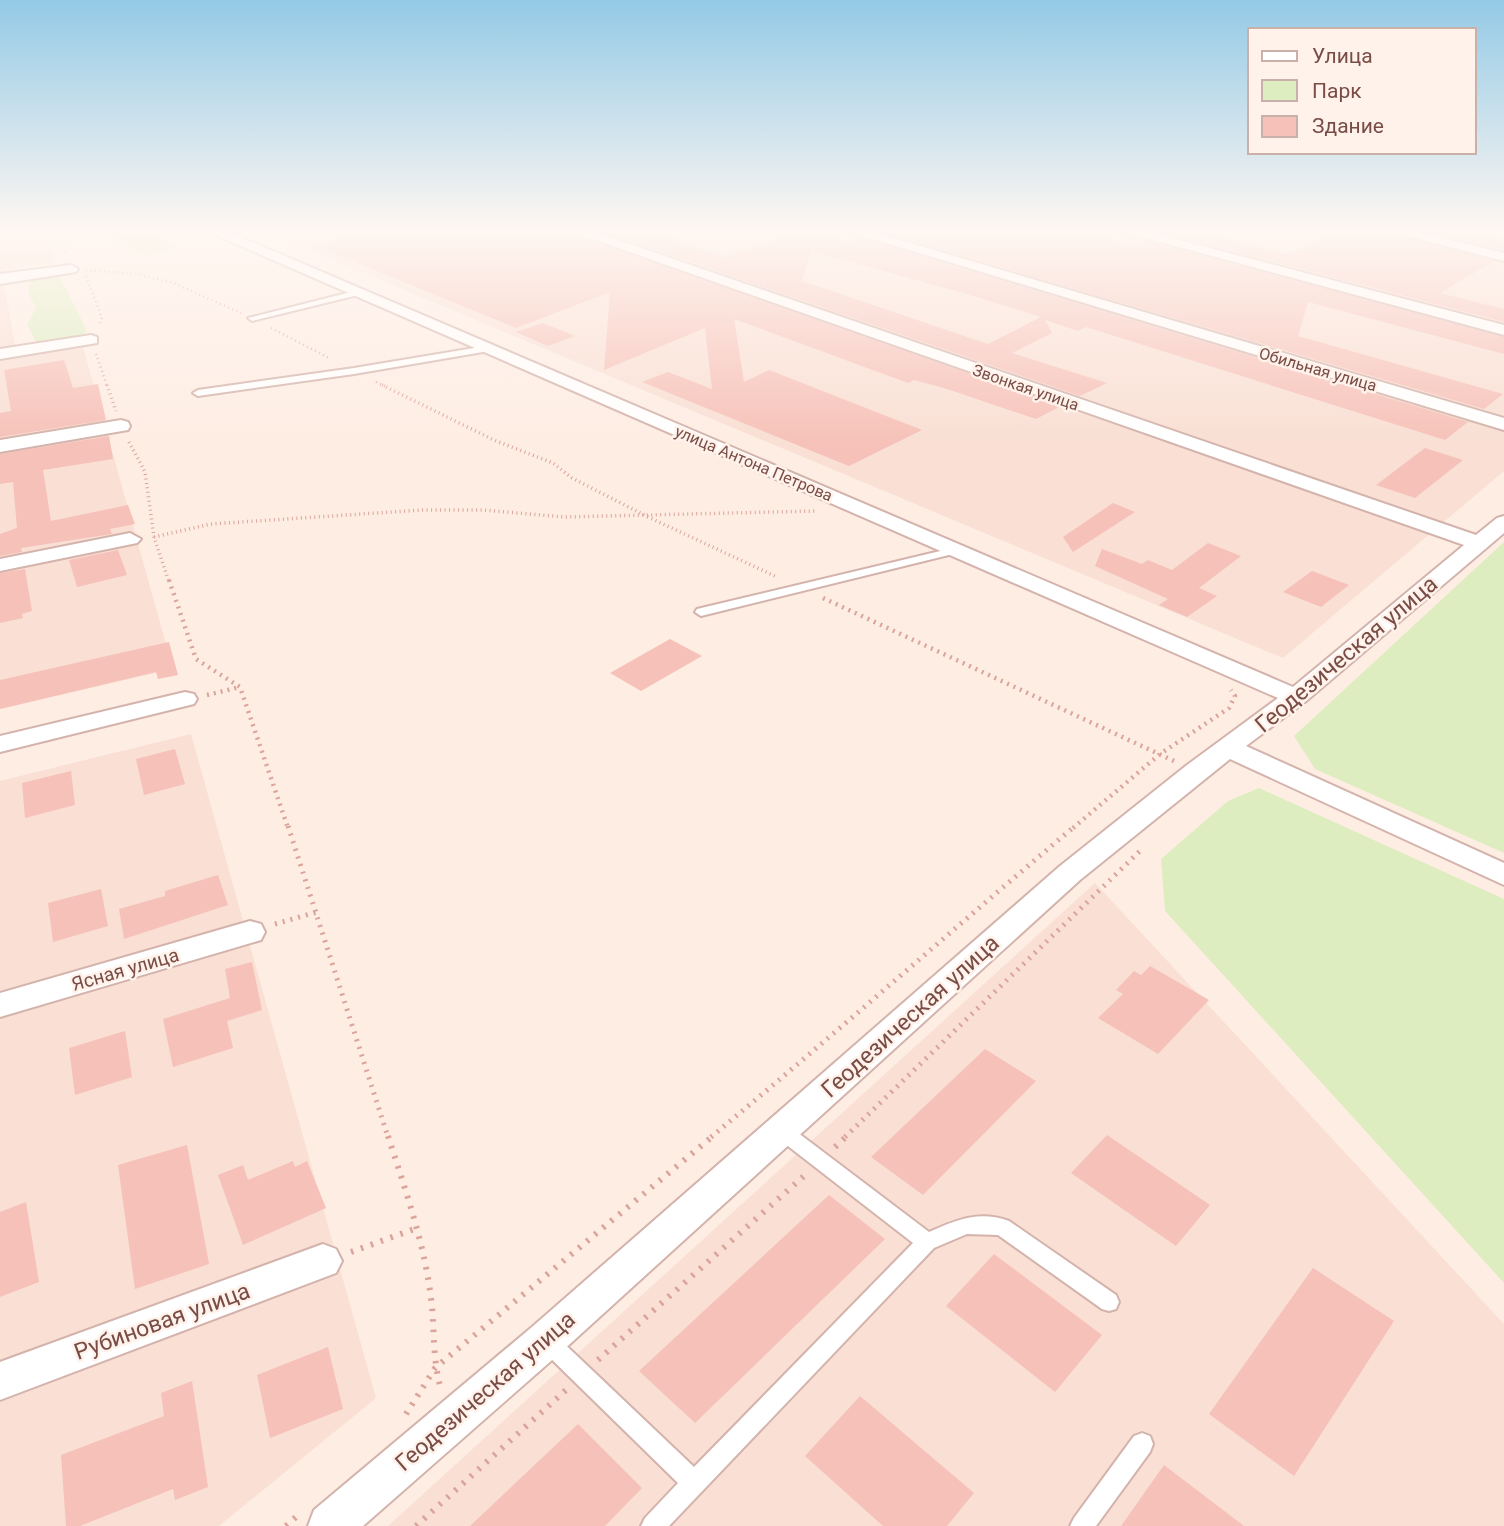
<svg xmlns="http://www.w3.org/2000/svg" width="1504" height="1526" font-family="Roboto,sans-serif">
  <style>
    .residential { fill: #f9dfd4 }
    .green { fill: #deedc0 }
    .building { fill: #f6c1b8; fill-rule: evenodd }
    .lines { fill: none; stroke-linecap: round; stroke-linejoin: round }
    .lane-casing { stroke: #d3b3ab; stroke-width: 4 }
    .street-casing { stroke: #d3b3ab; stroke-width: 4 }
    .path-far4 { stroke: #dba49b; stroke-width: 2.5; stroke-dasharray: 1 3.5; stroke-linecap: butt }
    .path-far3 { stroke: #dba49b; stroke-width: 3.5; stroke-dasharray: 1 3.5; stroke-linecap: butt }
    .path-far2 { stroke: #dba49b; stroke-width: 4.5; stroke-dasharray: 2 5; stroke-linecap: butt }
    .path-far1 { stroke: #dba49b; stroke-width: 5; stroke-dasharray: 2 6; stroke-linecap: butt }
    .path { stroke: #dba49b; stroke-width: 6; stroke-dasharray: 2.5 8; stroke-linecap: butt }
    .lane { fill: #fff; fill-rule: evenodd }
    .street { fill: #fff; fill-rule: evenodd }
    .labels { text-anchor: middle; stroke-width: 5; stroke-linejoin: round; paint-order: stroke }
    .far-street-label { font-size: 16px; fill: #794c46; stroke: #fff2eb }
    .street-label { font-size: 19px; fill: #794c46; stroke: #fff2eb }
    .near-street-label { font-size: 23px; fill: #794c46; stroke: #fff2eb }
  </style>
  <rect width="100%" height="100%" fill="#feede3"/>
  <path class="residential" d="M0 230H43L56 262 2 270 17 357 83 347 173 669 0 709Z
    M261 230H1504V471L1283 658Z
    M191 734 376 1398 219 1526H0V781Z
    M1095 883 1504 1324V1526H388Z"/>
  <path class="green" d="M102 230C128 230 157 224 173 249 143 261 125 249 102 230Z
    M58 273 87 331 77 341 36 342 27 325 36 307 28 294 30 282 39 275Z
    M1504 542V853L1315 769 1294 736Z
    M1259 788 1504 899V1283L1165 911 1161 859 1228 801Z"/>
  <path class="building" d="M373 230H493L494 238 520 230H565L1061 406 1036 419 944 388 914 380 908 383 734 319 744 382 769 370 922 430 849 466 642 382 668 372 712 389 705 328 604 370 610 292 516 328 316 246Z
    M598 230H648L724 258 803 230 850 243 862 238 1468 422 1445 440 1086 327 1078 331 1045 320 1052 333 1012 353 1107 383 1080 396ZM811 251 967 294 1041 317 988 344 802 281Z
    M885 230H1074L1135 246 1147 241 1504 337V354L1308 302 1298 336 1503 394 1484 409 881 232Z
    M1170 230H1189L1289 255 1330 234 1354 240 1355 230H1383L1494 261 1440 293 1504 309V322L1164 233Z
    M1424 230H1457L1504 241V250Z
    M543 323 575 336 548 346 516 332Z
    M64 360 73 388 98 384 106 420 0 437V413L11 411 4 370Z
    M109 436 113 459 43 470 51 521 128 505 135 524 110 529 112 534 21 548 22 552 0 556V534L17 528 13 482 0 484V454Z
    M1425 448 1463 460 1415 498 1376 485Z
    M1113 503 1135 512 1073 552 1063 537Z
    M1208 543 1241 556 1199 588 1217 596 1187 617 1159 605 1168 599 1095 566 1102 549 1142 564 1148 560 1172 570Z
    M118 550 127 575 77 587 69 560Z
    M25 569 32 611 22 614 23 618 0 623V573Z
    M1312 571 1349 585 1321 607 1283 592Z
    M670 639 702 656 641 691 610 673Z
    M169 642 178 675 158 679 156 672 0 709V680Z
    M175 749 185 784 144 795 136 759Z
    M71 771 75 805 25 818 22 783Z
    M218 875 228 905 124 939 119 909 165 896V891Z
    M101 889 108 926 53 942 48 903Z
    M252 962 262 1010 227 1021 233 1048 173 1067 163 1019 230 998 225 969Z
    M1150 966 1209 1000 1158 1054 1098 1018 1123 994 1116 990 1134 971 1141 975Z
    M125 1031 132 1077 75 1095 69 1048Z
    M985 1049 1036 1081 923 1195 871 1157Z
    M1107 1135 1210 1205 1176 1246 1071 1173Z
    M187 1145 209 1264 135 1289 118 1165Z
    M293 1161 295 1167 307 1161 326 1208 243 1245 218 1175 243 1165 248 1180Z
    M829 1195 885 1239 695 1423 639 1371Z
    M26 1202 39 1282 0 1297V1212Z
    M994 1254 1102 1335 1055 1392 946 1306Z
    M1313 1268 1394 1321 1294 1476 1209 1414Z
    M328 1347 343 1409 270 1438 257 1375Z
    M192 1381 208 1487 175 1500 173 1489 80 1526H66L61 1455 164 1416 161 1393Z
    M860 1396 974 1493 947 1526H883L805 1456Z
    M578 1424 642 1488 605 1526H470Z
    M1164 1465 1244 1526H1121Z"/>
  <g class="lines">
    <defs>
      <path id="lane" d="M355 291 359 293 358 295 252 321 248 318Z
        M486 346 490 349 489 351 354 374 198 396 193 393 198 390 354 368Z
        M957 547 961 548V552L701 616 695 612 697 609Z
        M782 1123 789 1126 929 1232C956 1220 979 1210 1009 1221L1116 1295 1119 1302 1116 1309 1109 1311 1102 1309 998 1235 967 1234 934 1248 669 1526H641L645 1518 678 1483 540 1348 536 1341 540 1334 547 1331 554 1334 694 1467 913 1243 775 1136 773 1131 775 1126Z
        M1142 1433 1150 1436 1153 1444 1150 1452 1096 1526H1070L1074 1518 1134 1436Z"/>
      <path id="street" d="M204 230H224L1293 687 1464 545 567 230H589L1476 535 1497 518 1504 516V533L1305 702 1246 746 1504 863V885L1230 759 1080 880 560 1353 363 1526H308L314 1510 532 1327 1060 866 1187 765 1278 698Z
        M843 230H866L1504 418V430Z
        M1116 230H1141L1504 325V335Z
        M1385 230H1411L1504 253V261Z
        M71 265 78 269 76 272 0 284V274Z
        M91 335 97 337V343L0 359V349Z
        M121 420 128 422 130 426 128 430 0 452V440Z
        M130 533 141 539 137 543 0 571V559Z
        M185 692 194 694 197 699 194 704 0 752V736Z
        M250 921 261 924 265 932 261 940 0 1017V993Z
        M323 1244 336 1249 342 1261 336 1273 0 1400V1362Z"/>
    </defs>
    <use href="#lane" class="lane-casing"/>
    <use href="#street" class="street-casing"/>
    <path class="path-far4" d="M58 230 66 254
      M86 270 137 274 173 283 241 313
      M86 276 102 318 98 326
      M271 328 331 359
      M96 354 107 386
      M376 382 385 386"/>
    <path class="path-far3" d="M107 385 116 411
      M382 385 496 441 553 463 572 478 648 517 777 577
      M129 442 145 472 154 537 169 582
      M154 537 211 524 422 510H483L564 517 815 511"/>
    <path class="path-far2" d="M169 580 196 659 240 687 288 828
      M823 598 1174 761
      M207 695 240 687
      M1073 828 1160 754 1229 708 1235 696 1231 690"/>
    <path class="path-far1" d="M288 826 388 1137
      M275 924 317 912
      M711 1137C834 1035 953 929 1075 826
      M845 1137 1142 849"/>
    <path class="path" d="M388 1136C405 1189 424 1242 431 1298 435 1329 432 1359 441 1389
      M835 1147 847 1136
      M351 1252 417 1228
      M598 1360 805 1175
      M406 1414 435 1368 713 1136
      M286 1526 297 1516
      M416 1526 566 1390"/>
    <use href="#lane" class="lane"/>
    <use href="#street" class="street"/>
  </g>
  <linearGradient id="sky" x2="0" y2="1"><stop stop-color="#94cae6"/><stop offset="0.52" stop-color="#fff7f2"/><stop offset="1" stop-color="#fff7f2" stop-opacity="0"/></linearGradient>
  <rect width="1504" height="444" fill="url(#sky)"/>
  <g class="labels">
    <g class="far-street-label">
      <text transform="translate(1318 369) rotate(16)" y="6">Обильная улица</text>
      <text transform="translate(1026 387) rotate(19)" y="6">Звонкая улица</text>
      <text transform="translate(754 463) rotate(23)" y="6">улица Антона Петрова</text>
    </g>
    <g class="street-label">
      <text transform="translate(125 969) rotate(-16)" y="7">Ясная улица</text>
    </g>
    <g class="near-street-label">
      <text transform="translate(1346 654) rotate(-40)" y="8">Геодезическая улица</text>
      <text transform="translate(910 1016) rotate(-42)" y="8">Геодезическая улица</text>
      <text transform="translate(162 1321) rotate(-20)" y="8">Рубиновая улица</text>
      <text transform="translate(485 1391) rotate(-41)" y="8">Геодезическая улица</text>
    </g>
  </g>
  <rect x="1248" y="28" width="228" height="126" fill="#fff2eb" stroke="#c9b0a9" stroke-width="2"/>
  <rect x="1262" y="51" width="35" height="10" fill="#ffffff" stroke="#c9b0a9" stroke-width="2"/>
  <text x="1312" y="63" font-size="21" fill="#794c46">Улица</text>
  <rect x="1262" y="80" width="35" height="21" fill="#deedc0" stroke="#c9b0a9" stroke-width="2"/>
  <text x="1312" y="98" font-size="21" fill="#794c46">Парк</text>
  <rect x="1262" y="116" width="35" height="21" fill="#f6c1b8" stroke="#c9b0a9" stroke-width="2"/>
  <text x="1312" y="133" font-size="21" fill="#794c46">Здание</text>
</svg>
